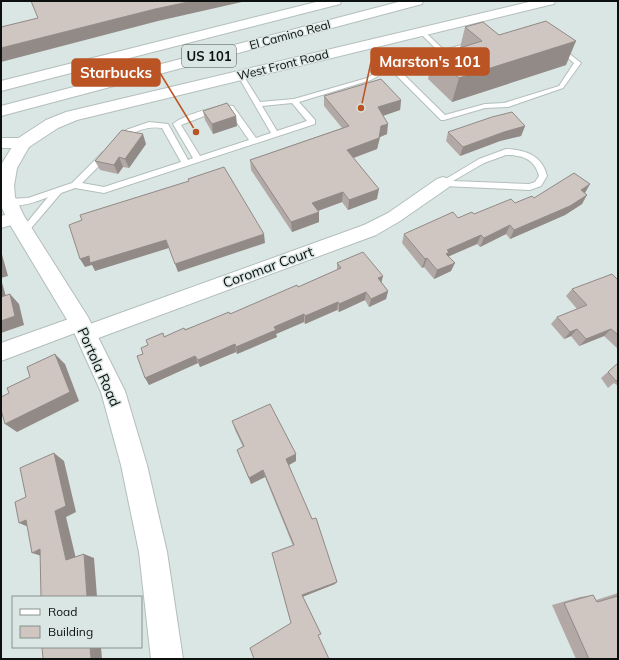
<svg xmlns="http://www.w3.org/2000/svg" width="619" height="660" font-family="Mulish,sans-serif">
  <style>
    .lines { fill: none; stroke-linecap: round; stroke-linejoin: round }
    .lane-casing { stroke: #b3bebc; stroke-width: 2 }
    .street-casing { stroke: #b3bebc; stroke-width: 2 }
    .secondary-casing { stroke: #b3bebc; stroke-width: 2 }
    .highway-casing { stroke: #b3bebc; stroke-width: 2 }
    .lane { fill: #fff; fill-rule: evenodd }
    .street { fill: #fff; fill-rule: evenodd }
    .secondary { fill: #fff; fill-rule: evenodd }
    .highway { fill: #fff; fill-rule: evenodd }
    .wall { fill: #b2a9a6 }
    .shaded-wall { fill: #918a87 }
    .building { fill: #cfc5c1; stroke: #918a87 }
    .labels { text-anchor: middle; stroke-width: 3; stroke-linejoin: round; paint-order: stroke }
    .far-street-label { font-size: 12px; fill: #0c100f; stroke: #dae6e3 }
    .shield { fill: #dae6e3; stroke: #4a504f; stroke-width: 1 }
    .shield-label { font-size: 13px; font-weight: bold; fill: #0c100f }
    .street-label { font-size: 14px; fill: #0c100f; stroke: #dae6e3 }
    .leader { fill: none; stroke: #ba5425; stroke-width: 1.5 }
    .callout-dot { fill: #ba5425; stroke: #dae6e3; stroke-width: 1.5 }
    .callout { fill: #ba5425; stroke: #ba5425; stroke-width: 1.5 }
    .callout-label { font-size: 15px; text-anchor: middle; font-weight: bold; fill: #fff }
  </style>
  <rect width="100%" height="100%" fill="#dae6e3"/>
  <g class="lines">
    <defs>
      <path id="lane" d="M420 31H424L444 50 472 42 475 44 396 67 445 115 485 104 504 103 559 86 574 63 557 49V47H561L581 63 563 88 508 107 485 108 444 120H441L390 69 371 80 299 102 315 120V124L104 193 75 188 61 193 27 233 24 234 20 231 48 197C39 201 11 211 4 202L8 199 28 198 72 183 103 152H109V156L82 183 104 187 181 162 162 128C151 126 140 129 130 135 126 137 123 140 119 141L115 139 126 130 149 122 168 124 188 160 193 158 173 124C183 115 220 104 233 106L256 138 271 133 238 76 239 75H243L260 102 294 99 367 78 389 65 438 51 420 33ZM292 103 307 121 277 131 262 106ZM228 110 249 140 200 156 181 125 212 113Z
        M506 149C525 150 542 155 547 176L541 186 530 190 443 186 439 183 479 159ZM506 155C522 155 535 159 539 176L535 182 529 184 453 181 484 163Z"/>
      <path id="street" d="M443 177 449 179 451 183 449 187 400 221 376 235 85 343 78 340 75 333 1 361V343L80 315 87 317 90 324 364 225 388 213 437 179Z
        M16 212 22 214 25 218 22 222 1 228V216Z"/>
      <path id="secondary" d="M533 1H555L554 4 549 5 77 120 58 128 29 147 17 168 14 186 15 197 24 216 88 317 125 391 147 465 167 552 183 659H151L139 552 121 465 101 392 72 328 9 223 1 206V165L17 139 46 120 66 112Z"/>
      <path id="highway" d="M320 1H341L340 4 1 91V81Z
        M402 1H423L422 4 1 116V106Z
        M1 138H23L29 139 31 143 29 147 23 148H1Z"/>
    </defs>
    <use href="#lane" class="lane-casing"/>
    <use href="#street" class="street-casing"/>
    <use href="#secondary" class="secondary-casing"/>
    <use href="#highway" class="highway-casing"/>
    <use href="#lane" class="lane"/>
    <use href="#street" class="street"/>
    <use href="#secondary" class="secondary"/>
    <use href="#highway" class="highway"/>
  </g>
  <path class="wall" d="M465 27 499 35 566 65 452 102 428 79 433 56 460 48Z
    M324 96 401 100 400 110 383 115 387 134 380 137 377 149 354 158 377 199 348 210 342 202 318 211 319 212V222L292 232 251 170 250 160 342 128 324 106Z
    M203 111 236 116 237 126 213 134 205 120Z
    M525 126 521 136 500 141 460 156 446 141 448 132Z
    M146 144 129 168 123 167 118 174 100 170 95 161Z
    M585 193 582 204 565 215 510 239 506 234 480 247 477 244 449 256 451 271 434 279 424 267 422 268 402 243 404 234 474 214 534 198Z
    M337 263 381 282 388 291 386 299 369 307 365 300 339 312 337 310 305 324 304 322 276 334 277 337 237 354 236 352 200 367 198 363 149 385 143 354 148 345 165 336 230 314 298 287 337 270Z
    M618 280V349L604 336 579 346 571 336 564 339 551 324 557 317 577 309 566 296 572 289Z
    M618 363V386L614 383 608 388 601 378Z
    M232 421 296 461 289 465 335 584 302 597 291 623 293 546 265 477 251 484 237 450 243 447 235 430Z
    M618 593V658L616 659H576L552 605 580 597 593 595 596 600Z"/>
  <path class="shaded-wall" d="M193 1H242V2L158 21 1 62V48L155 9Z
    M576 41 566 65 452 102 459 78Z
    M401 100 400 110 377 118 378 107Z
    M236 116 237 126 213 134 212 124Z
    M388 124 387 134 380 137 377 149 347 160V150L381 126Z
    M525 126 521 136 500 141 460 156 463 147 504 132Z
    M143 134 146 144 129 168 125 159Z
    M119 157 123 167 118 174 114 165Z
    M590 184 585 193 581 190Z
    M379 189 377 199 348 210 349 200Z
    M343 192 342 202 312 213V203Z
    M587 195 582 204 565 215 510 239 514 230Z
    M319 212V222L292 232 291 222Z
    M510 225 506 234 480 247 484 238Z
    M264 234 265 243 178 272 175 264Z
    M481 235 477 244 445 258 447 250Z
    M166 240 169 248 95 271 92 265 85 267 80 259 89 256Z
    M1 251 8 276 1 278Z
    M427 258 424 267 422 268 425 259Z
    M455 263 451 271 434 279 437 270Z
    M383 276 381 284 378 278Z
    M1 279 9 307 1 297Z
    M388 291 386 299 369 307 371 299Z
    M366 292 365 300 339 312V304Z
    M10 294 19 304 24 325 1 333V321Z
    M338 302 337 310 305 324V316Z
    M304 314V322L276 334 277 337 237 354 236 347 274 327Z
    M577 329 571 336 564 339 570 332Z
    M611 329 604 336 579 346 586 339Z
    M235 344 236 352 200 367 198 360Z
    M55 354 65 364 79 401 17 432 5 424Z
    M195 356 198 363 149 385 145 378Z
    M54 453 64 461 76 512 66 517 77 563 66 560 55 511Z
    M296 454V461L287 466 286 459Z
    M263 470 265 477 251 484 249 478Z
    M26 520 31 528 19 523Z
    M40 549 45 557 32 553Z
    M84 554 94 558 97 597H87Z
    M337 582 335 584 302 597V595Z
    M90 647H101L102 659H91Z"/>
  <path class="building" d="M31 1H193L155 9 1 48V26V27L38 18Z
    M546 21 576 41 459 78 433 56 482 41 465 27 483 22 499 35Z
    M381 79 401 100 378 107 388 124 381 126 379 138 347 150 379 189 349 200 343 192 312 203 319 212 291 222 250 160 349 126 324 96Z
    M227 103 236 116 212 124 203 111Z
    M512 112 525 126 504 132 463 147 448 132 492 117Z
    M122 130 143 134 125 159 119 157 114 165 95 161 120 132Z
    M224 167 264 234 175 264 166 240 90 263 89 256 80 259 69 225 82 220 80 215 189 181 188 179Z
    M574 173 590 184 581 190 587 195 570 206 514 230 510 225 484 238 481 235 447 250 449 252 446 254 455 263 437 270 427 258 425 259 404 234 453 212 458 218 472 212 474 214 511 199 515 203 532 196 534 198Z
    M363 252 383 276 378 278 388 291 371 299 366 292 339 304 338 302 305 316 304 314 274 327 276 330 236 347 235 344 198 360 195 356 145 378 137 356 143 354 141 348 148 345 146 340 163 333 164 337 184 328 185 330 229 312 230 314 297 285 298 287 341 268 337 263Z
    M612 274 618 280V335L611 329 586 339 577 329 570 332 557 317 587 305 572 289Z
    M10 294 15 316 1 321V297Z
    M55 354 70 392 5 424 1 410V397L9 393 7 388 30 377 27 367Z
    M618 363V380L616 381 608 372Z
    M270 404 296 454 286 459 312 519 316 518 337 582 302 595 321 634 318 635 329 659H254L250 648 291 623 272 553 294 545 263 470 249 478 237 450 244 446 232 421Z
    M54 453 66 506 55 511 66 560 84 554 87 597H41L40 549 32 553 26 520 19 523 15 502 26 497 20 468Z
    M593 595 597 602 618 596V658L616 659H589L564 603Z
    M42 647H90L91 659H43Z"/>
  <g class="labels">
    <g class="far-street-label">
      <text transform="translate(290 35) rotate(-15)" y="4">El Camino Real</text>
      <text transform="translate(283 65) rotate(-14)" y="4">West Front Road</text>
    </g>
    <rect class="shield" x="182" y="45" width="54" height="22" rx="3"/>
    <g class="shield-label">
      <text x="209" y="61">US 101</text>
    </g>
    <g class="street-label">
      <text transform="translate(268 267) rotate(-20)" y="5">Coromar Court</text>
      <text transform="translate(99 367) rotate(66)" y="5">Portola Road</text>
    </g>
  </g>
  <path class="leader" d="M361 108L371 62M196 132L160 73"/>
  <g class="callout-dot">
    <circle cx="361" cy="108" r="4"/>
    <circle cx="196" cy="132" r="4"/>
  </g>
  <g class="callout">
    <rect x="371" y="48" width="118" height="27" rx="4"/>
    <rect x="72" y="59" width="88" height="27" rx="4"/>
  </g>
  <g class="callout-label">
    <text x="430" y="67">Marston's 101</text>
    <text x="116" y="78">Starbucks</text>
  </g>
  <rect width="619" height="660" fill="none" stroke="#0c100f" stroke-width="4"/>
  <rect x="12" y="596" width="130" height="52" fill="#dae6e3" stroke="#88908e"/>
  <rect x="20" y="609" width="20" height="6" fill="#ffffff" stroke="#88908e"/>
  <text x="48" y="616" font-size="12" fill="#0c100f">Road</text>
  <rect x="20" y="626" width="20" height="12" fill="#cfc5c1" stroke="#88908e"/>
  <text x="48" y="636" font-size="12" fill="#0c100f">Building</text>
</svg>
